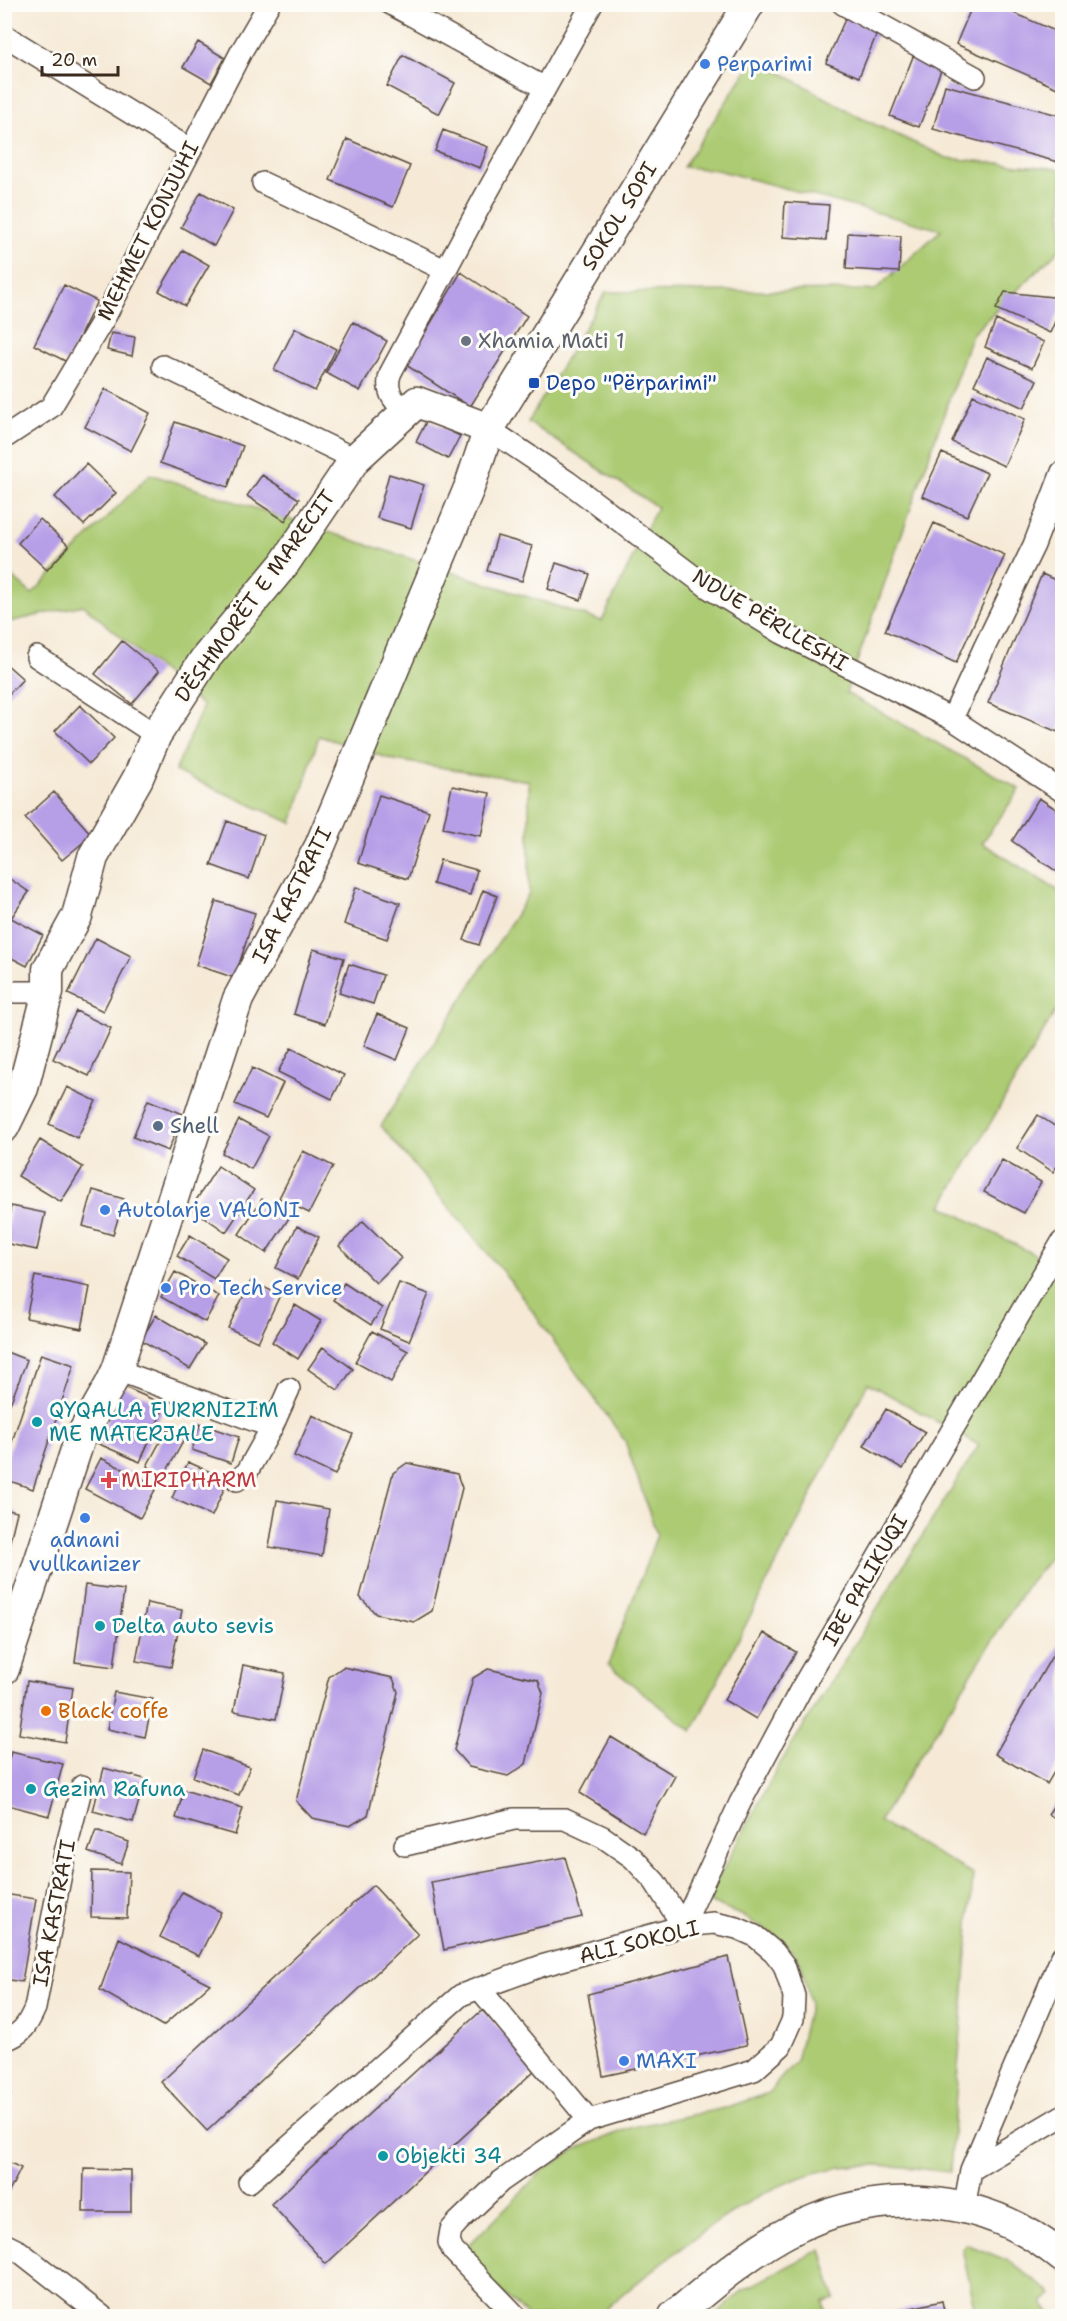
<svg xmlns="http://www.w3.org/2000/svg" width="1067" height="2321" font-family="'Shantell Sans',sans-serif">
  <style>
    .green { fill: #accb73; stroke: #747a48; stroke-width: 1.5 }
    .building { fill: #b79fe7 }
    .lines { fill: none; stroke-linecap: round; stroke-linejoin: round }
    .street-casing { stroke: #57473a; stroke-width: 24 }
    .secondary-casing { stroke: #57473a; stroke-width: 33 }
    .street { stroke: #fff; stroke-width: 21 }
    .secondary { stroke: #fff; stroke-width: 30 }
    .shop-dot { fill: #3f7fe0; stroke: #fdfcf7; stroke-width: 2 }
    .worship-dot { fill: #6b7280; stroke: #fdfcf7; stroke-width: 2 }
    .transit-dot { fill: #1a4fb4; stroke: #fdfcf7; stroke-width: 2 }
    .service-dot { fill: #5c6f8a; stroke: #fdfcf7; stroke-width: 2 }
    .culture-dot { fill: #0f9aa8; stroke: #fdfcf7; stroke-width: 2 }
    .health-dot { fill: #e0444e; stroke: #fdfcf7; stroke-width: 2 }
    .food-dot { fill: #e8710a; stroke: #fdfcf7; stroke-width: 2 }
    .labels { text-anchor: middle; stroke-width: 6; stroke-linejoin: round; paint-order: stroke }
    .shop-label { font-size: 21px; fill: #366cbe; stroke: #fdfcf7; text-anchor: start }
    .street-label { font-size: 21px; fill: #3b2a1e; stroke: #fdfcf7 }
    .worship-label { font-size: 21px; fill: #5b616d; stroke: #fdfcf7; text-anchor: start }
    .transit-label { font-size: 21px; fill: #164399; stroke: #fdfcf7; text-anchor: start }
    .service-label { font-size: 21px; fill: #4e5e75; stroke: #fdfcf7; text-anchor: start }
    .culture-label { font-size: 21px; fill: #0d838f; stroke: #fdfcf7; text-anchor: start }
    .health-label { font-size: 21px; fill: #be3a42; stroke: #fdfcf7; text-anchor: start }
    .food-label { font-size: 21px; fill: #c56008; stroke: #fdfcf7; text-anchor: start }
  </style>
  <rect width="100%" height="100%" fill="#fdfcf7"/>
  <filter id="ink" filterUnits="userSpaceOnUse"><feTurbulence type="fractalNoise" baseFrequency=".0167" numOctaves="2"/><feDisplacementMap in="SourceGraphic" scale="12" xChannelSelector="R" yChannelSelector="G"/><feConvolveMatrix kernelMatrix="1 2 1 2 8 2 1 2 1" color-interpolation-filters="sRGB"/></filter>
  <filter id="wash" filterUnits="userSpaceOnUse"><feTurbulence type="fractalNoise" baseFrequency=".008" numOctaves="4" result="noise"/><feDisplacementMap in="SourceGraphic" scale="24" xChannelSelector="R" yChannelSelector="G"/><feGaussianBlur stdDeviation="1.35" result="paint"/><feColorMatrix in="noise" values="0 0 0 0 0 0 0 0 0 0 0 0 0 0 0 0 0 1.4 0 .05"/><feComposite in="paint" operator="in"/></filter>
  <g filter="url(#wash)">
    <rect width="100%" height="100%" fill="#f6ead7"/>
    <path class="green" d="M755 58 861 118 947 158 1062 169V247L972 334 846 693 1020 789 982 843 1062 893V1000L942 1206 1062 1269V1544L1026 1587 879 1822 973 1874 950 2172C922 2169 892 2164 863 2165 790 2168 728 2212 672 2255 647 2275 621 2294 599 2316H528L460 2254 543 2170 578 2148 633 2127 725 2108 768 2093 796 2061 810 2003 801 1963 783 1941 743 1916 706 1901 778 1767 979 1445 868 1383 692 1731 608 1665 657 1535 625 1441 513 1284 381 1126 529 894V781L394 760 319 736 292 823 175 771 203 706 83 605 5 623 4 570 32 594 150 474 602 621 657 507 528 422 606 292 875 290 941 230 717 170 683 167Z
      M966 2244 1009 2261 1052 2294 1043 2303 1053 2316H977L962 2249Z
      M821 2249 835 2299 824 2302 827 2316H714L743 2290Z"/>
    <g id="blocks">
      <path class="building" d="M973 4H993L1062 34V90L956 44Z
        M846 17 878 31 859 77 826 63Z
        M198 42 225 58 211 83 183 67Z
        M914 54 943 65 919 127 890 116Z
        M403 55 455 83 439 114 387 86Z
        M945 85 1062 116V163L933 129Z
        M443 130 488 147 480 168 435 151Z
        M347 139 410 166 393 207 330 180Z
        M201 192 233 210 214 246 181 227Z
        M785 202 829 205 826 240 783 237Z
        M848 233 901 236 899 272 846 269Z
        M183 250 209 265 185 306 159 291Z
        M461 272 527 316 470 407 406 365Z
        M64 285 97 301 67 362 34 345Z
        M1005 292 1062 298V305L1050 333 996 309Z
        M996 320 1044 342 1032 368 985 347Z
        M353 322 387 341 360 391 326 373Z
        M295 328 336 349 315 391 274 370Z
        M111 333 135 337 132 356 107 350Z
        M987 357 1037 380 1024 408 974 385Z
        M105 389 150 413 131 451 85 427Z
        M973 395 1025 419 1004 466 952 442Z
        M427 420 460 436 448 459 416 442Z
        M175 422 243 446 228 487 160 463Z
        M942 453 987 473 967 516 922 496Z
        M86 464 116 493 84 525 55 497Z
        M389 474 424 485 411 528 377 518Z
        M262 475 299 499 285 521 247 496Z
        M40 519 69 546 47 570 18 543Z
        M934 523 1005 555 956 663 885 631Z
        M497 536 532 546 522 581 487 571Z
        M556 563 590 574 581 600 548 589Z
        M1042 574 1062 583V722L1058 732 988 703Z
        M122 641 159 671 132 704 95 674Z
        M4 662 23 679 4 699Z
        M80 705 114 738 89 764 55 731Z
        M452 786 490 793 481 836 443 828Z
        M54 792 92 835 62 860 25 818Z
        M379 795 429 811 408 879 358 863Z
        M1039 798 1062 813V875L1012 841Z
        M227 821 264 835 249 879 211 865Z
        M440 860 477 870 470 895 433 884Z
        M4 875 29 892 11 918 43 935 27 966 4 954V915L10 918 4 914Z
        M356 887 400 903 387 939 344 924Z
        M483 890 497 896 479 945 464 940Z
        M216 901 255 913 235 978 196 965Z
        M96 938 131 956 103 1011 68 994Z
        M313 949 344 958 325 1024 294 1014Z
        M349 964 383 975 373 1004 339 993Z
        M76 1011 111 1028 89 1076 53 1059Z
        M377 1014 410 1028 397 1060 364 1046Z
        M291 1048 344 1075 332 1099 278 1072Z
        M252 1068 283 1083 266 1118 235 1104Z
        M67 1087 96 1101 77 1138 49 1124Z
        M148 1100 183 1114 168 1151 133 1137Z
        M1038 1115 1062 1131V1158L1053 1172 1017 1148Z
        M239 1120 269 1136 251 1169 222 1153Z
        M40 1140 83 1167 61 1202 18 1176Z
        M303 1151 333 1166 309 1213 279 1198Z
        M1002 1160 1041 1182 1024 1213 984 1192Z
        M218 1166 254 1190 226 1232 191 1208Z
        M93 1190 124 1199 113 1235 83 1226Z
        M262 1199 289 1218 266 1253 239 1234Z
        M11 1206 45 1213 37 1250 4 1243Z
        M363 1221 401 1258 376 1283 339 1246Z
        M297 1226 319 1237 298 1279 276 1268Z
        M190 1235 227 1258 214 1279 177 1256Z
        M175 1272 219 1296 205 1322 161 1297Z
        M35 1276 90 1287 82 1329 26 1318Z
        M251 1281 280 1295 258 1342 228 1328Z
        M344 1283 382 1308 371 1325 333 1300Z
        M399 1283 429 1294 409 1341 380 1329Z
        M295 1305 321 1321 298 1359 272 1342Z
        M156 1315 205 1344 190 1369 141 1340Z
        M372 1331 408 1351 391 1382 355 1362Z
        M323 1347 353 1369 338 1390 308 1369Z
        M4 1351 27 1360 10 1404 4 1402Z
        M41 1354 74 1365 33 1489 4 1479V1466Z
        M122 1386 165 1405 140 1462 97 1443Z
        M886 1409 925 1432 903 1469 864 1446Z
        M312 1415 353 1434 335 1475 294 1456Z
        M200 1424 239 1437 231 1463 192 1450Z
        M167 1429 185 1438 164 1476 147 1466Z
        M101 1458 157 1486 140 1518 85 1489Z
        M188 1462 228 1480 212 1516 172 1498Z
        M407 1463 457 1474 462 1488 432 1611 414 1622 376 1614 360 1597 393 1473Z
        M277 1500 329 1509 322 1556 269 1547Z
        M4 1509 17 1512 9 1545 4 1544Z
        M85 1585 124 1590 114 1667 75 1662Z
        M147 1603 182 1610 171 1667 136 1661Z
        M764 1633 796 1652 756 1719 724 1700Z
        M1062 1639V1758L1047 1784 995 1754Z
        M243 1665 285 1673 276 1719 234 1711Z
        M343 1667 393 1678 398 1692 368 1815 350 1826 312 1818 296 1801 329 1677Z
        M488 1669 538 1680 543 1693 526 1764 508 1776 469 1767 454 1750 473 1678Z
        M27 1681 73 1688 65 1742 19 1734Z
        M114 1692 153 1699 145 1737 107 1729Z
        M611 1737 675 1776 643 1833 580 1793Z
        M203 1750 250 1767 239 1795 193 1777Z
        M11 1752 63 1764 49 1816 4 1804V1774Z
        M104 1768 145 1779 133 1822 93 1811Z
        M184 1790 243 1808 235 1835 176 1818Z
        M1060 1796 1062 1798V1824L1048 1814Z
        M96 1830 129 1842 121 1864 88 1852Z
        M565 1857 582 1917 444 1950 431 1882Z
        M92 1871 129 1872 127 1918 91 1917Z
        M373 1885 418 1934 207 2131 161 2082Z
        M182 1892 221 1912 199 1956 160 1937Z
        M4 1894 36 1899 22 1982 4 1979Z
        M119 1938 210 1984 163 2026 100 1990Z
        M728 1957 747 2045 603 2076 588 1994Z
        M482 2010 536 2069 326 2264 271 2204Z
        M4 2076 12 2077 7 2132 4 2131Z
        M4 2160 21 2168 4 2202Z
        M84 2169 131 2170V2212H83Z
        M942 2301 945 2316H876Z"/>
    </g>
  </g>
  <g filter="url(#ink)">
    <use href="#blocks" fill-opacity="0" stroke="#57473a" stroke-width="1.5"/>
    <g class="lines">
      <defs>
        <path id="street" d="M391 4 545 88
          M843 4 975 77
          M7 37 191 150
          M263 183 445 270
          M163 366 355 459
          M417 402 399 405C389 396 386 384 391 372L483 200 592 4
          M489 429 568 482 709 588 782 633 952 719 1062 791
          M4 438 51 407 106 315 241 52 269 4
          M37 657 156 735
          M952 719 985 646 1034 545 1062 472
          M4 992H48
          M117 1370 272 1427 289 1389
          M237 1480 247 1472 272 1427
          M405 1845 514 1819H565L603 1837 633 1858 655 1882 683 1926
          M683 1926 740 1803 801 1689 1062 1242
          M479 1988 589 2120
          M4 2040C22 2035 28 2024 35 2008L66 1848 82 1786
          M971 2170 1062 2116
          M249 2182 461 1995 541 1966 683 1926 714 1923 737 1928 755 1936 774 1952 784 1965 794 1996 793 2019 781 2046 754 2070 589 2120 500 2182 458 2222 451 2230 449 2242 453 2251 516 2316
          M964 2208 971 2170 1062 1956
          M4 2244 20 2252 102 2316"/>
        <path id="secondary" d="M4 1127 23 1088 48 992V969L77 916 93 857 138 778 156 735 205 659 284 564 355 459 417 402 489 429
          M4 1669 80 1438 111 1383 117 1370 238 999 320 846 469 488 489 429 749 4
          M674 2316C710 2287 746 2254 788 2232 878 2185 983 2192 1062 2257"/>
      </defs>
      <use href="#street" class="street-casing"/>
      <use href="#secondary" class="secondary-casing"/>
      <use href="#street" class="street"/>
      <use href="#secondary" class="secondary"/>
    </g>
  </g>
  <g class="shop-dot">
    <circle cx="705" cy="64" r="6"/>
    <circle cx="105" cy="1210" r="6"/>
    <circle cx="166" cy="1288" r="6"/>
    <circle cx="85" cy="1518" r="6"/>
    <circle cx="624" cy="2061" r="6"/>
  </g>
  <circle class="worship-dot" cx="466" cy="341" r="6"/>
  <rect class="transit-dot" x="528" y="377" width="12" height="12" rx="3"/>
  <circle class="service-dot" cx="158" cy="1126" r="6"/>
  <g class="culture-dot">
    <circle cx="37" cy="1422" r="6"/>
    <circle cx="100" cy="1626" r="6"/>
    <circle cx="31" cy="1789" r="6"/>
    <circle cx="383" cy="2156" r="6"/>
  </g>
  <path class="health-dot" d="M106 1471h6v6h6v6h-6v6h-6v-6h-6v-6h6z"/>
  <circle class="food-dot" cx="46" cy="1711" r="6"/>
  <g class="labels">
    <g class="shop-label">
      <text x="717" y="71">Perparimi</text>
      <text x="117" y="1217">Autolarje VALONI</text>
      <text x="178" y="1295">Pro Tech Service</text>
      <text x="85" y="1547" text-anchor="middle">adnani<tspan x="85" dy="24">vullkanizer</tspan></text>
      <text x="636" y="2068">MAXI</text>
    </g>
    <g class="street-label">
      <text transform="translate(619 216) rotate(-58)" y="7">SOKOL SOPI</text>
      <text transform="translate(148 231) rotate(-63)" y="7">MEHMET KONJUHI</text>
      <text transform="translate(255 596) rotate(-54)" y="7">DËSHMORËT E MARECIT</text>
      <text transform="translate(770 620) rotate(31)" y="7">NDUE PËRLLESHI</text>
      <text transform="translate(292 895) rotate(-63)" y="7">ISA KASTRATI</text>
      <text transform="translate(865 1580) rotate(-60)" y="7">IBE PALIKUQI</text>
      <text transform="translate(54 1913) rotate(-79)" y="7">ISA KASTRATI</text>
      <text transform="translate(639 1942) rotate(-14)" y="7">ALI SOKOLI</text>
    </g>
    <g class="worship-label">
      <text x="478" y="348">Xhamia Mati 1</text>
    </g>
    <g class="transit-label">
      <text x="546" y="390">Depo "Përparimi"</text>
    </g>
    <g class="service-label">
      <text x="170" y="1133">Shell</text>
    </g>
    <g class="culture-label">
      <text x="49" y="1417">QYQALLA FURRNIZIM<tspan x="49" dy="24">ME MATERJALE</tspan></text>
      <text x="112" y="1633">Delta auto sevis</text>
      <text x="43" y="1796">Gezim Rafuna</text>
      <text x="395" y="2163">Objekti 34</text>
    </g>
    <g class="health-label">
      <text x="121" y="1487">MIRIPHARM</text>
    </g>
    <g class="food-label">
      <text x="58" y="1718">Black coffe</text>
    </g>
  </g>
  <rect width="1067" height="2321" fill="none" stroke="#fdfcf7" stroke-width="24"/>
  <path d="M42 66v9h76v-9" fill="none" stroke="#3b2a1e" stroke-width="3"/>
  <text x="51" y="66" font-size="18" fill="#3b2a1e" stroke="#fdfcf7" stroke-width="4.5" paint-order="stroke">20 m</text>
</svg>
